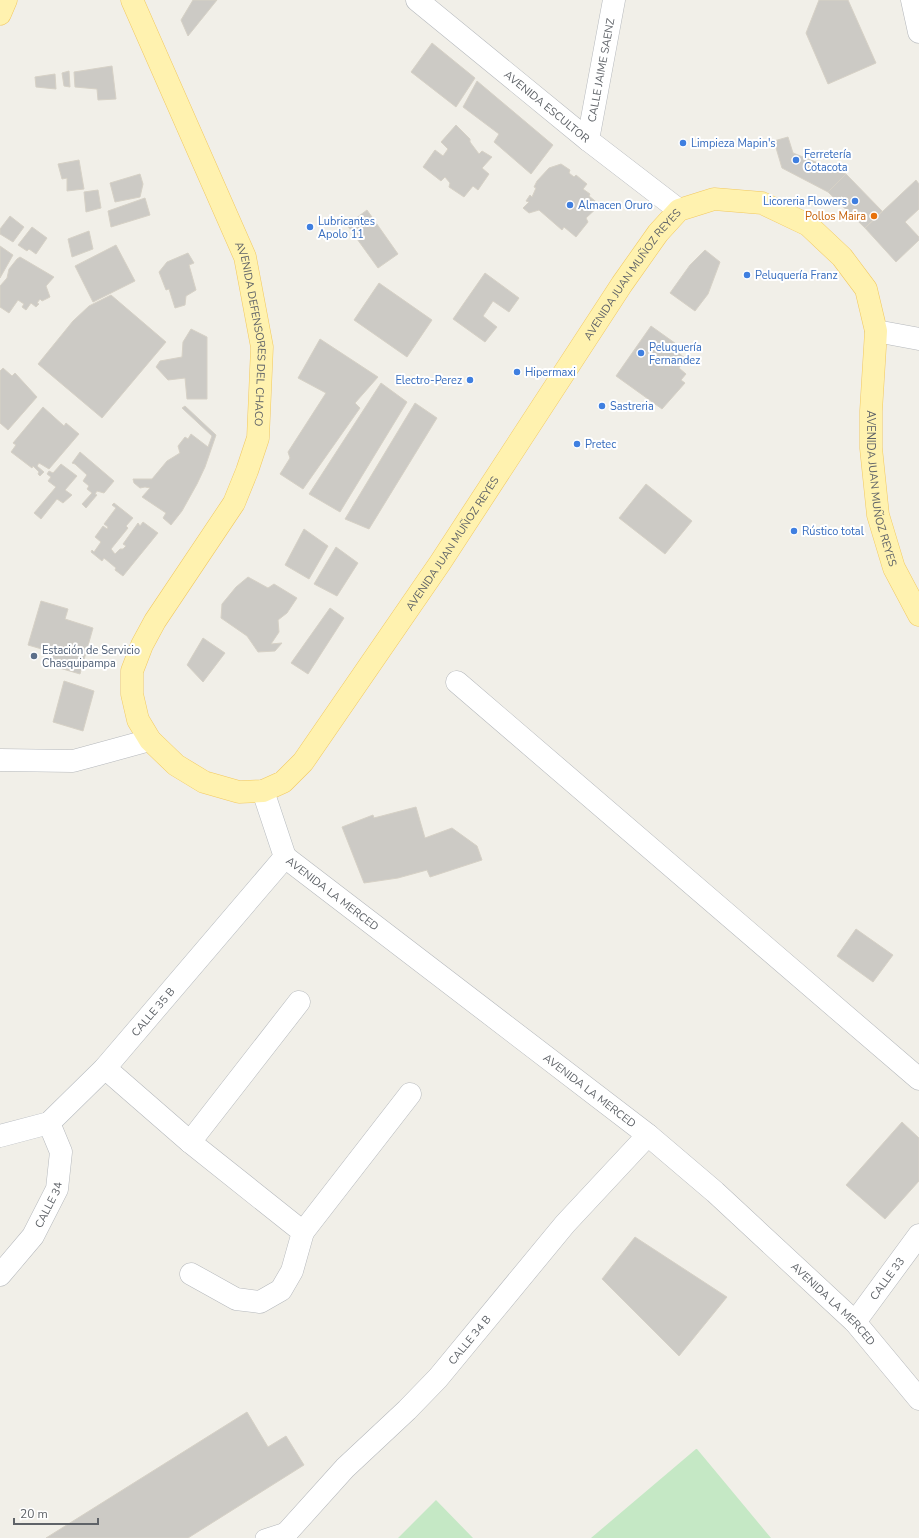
<svg xmlns="http://www.w3.org/2000/svg" width="919" height="1538" font-family="'Nunito Sans',sans-serif">
  <style>
    .green { fill: #c5e8c5 }
    .building { fill: #cccac5; stroke: #d6d1c6 }
    .lines { fill: none; stroke-linecap: round; stroke-linejoin: round }
    .lane-casing { stroke: #b5b8bc; stroke-width: 18 }
    .street-casing { stroke: #b5b8bc; stroke-width: 23 }
    .secondary-casing { stroke: #b6babf; stroke-width: 23 }
    .primary-casing { stroke: #f2c960; stroke-width: 23 }
    .lane { stroke: #fff; stroke-width: 17 }
    .street { stroke: #fff; stroke-width: 22 }
    .secondary { stroke: #fff; stroke-width: 22 }
    .primary { stroke: #fff2af; stroke-width: 22 }
    .shop-dot { fill: #3f7fe0; stroke: #fff; stroke-width: 1.5 }
    .food-dot { fill: #e8710a; stroke: #fff; stroke-width: 1.5 }
    .service-dot { fill: #5c6f8a; stroke: #fff; stroke-width: 1.5 }
    .labels { text-anchor: middle; stroke-width: 4; stroke-linejoin: round; paint-order: stroke }
    .street-label { font-size: 11px; fill: #5f6368; stroke: #fff }
    .shop-label { font-size: 11px; fill: #366cbe; stroke: #fff; text-anchor: start }
    .food-label { font-size: 11px; fill: #c56008; stroke: #fff; text-anchor: end }
    .service-label { font-size: 11px; fill: #4e5e75; stroke: #fff; text-anchor: start }
  </style>
  <rect width="100%" height="100%" fill="#f1efe8"/>
  <path class="green" d="M697 1449 771 1538H591L696 1449Z
    M436 1500 473 1538H398Z"/>
  <path class="building" d="M193 0H217L188 36 181 20Z
    M819 0H848L876 63 828 84 806 33Z
    M432 43 475 78 456 107 411 72Z
    M112 66 116 99 98 100 97 89 75 87 74 72Z
    M69 71 70 87 64 86 62 73Z
    M55 74 56 89 36 87 35 77Z
    M477 81 553 145 531 174 494 142 499 134 463 107Z
    M456 125 470 139V142L479 154 482 151 492 157 482 168 489 174 478 190 473 186 464 197 449 187 450 183 445 177 441 181 423 167 435 150 443 156 448 149 441 142Z
    M788 137 793 153 846 174 828 192 782 168 774 141Z
    M79 160 84 189 67 191V178L62 179 58 164Z
    M561 164 570 170 569 173 574 177 576 175 587 184 583 189 590 194 589 196 600 205 586 218 588 222 576 237 564 227 562 230 539 210 529 213 523 208 529 202 526 201 530 195 532 197 536 188 534 187 537 181 549 168Z
    M140 174 143 184 140 197 115 202 110 183Z
    M846 174 882 211 865 228 828 192Z
    M916 180 919 184V209L905 222 919 237V240L896 262 865 228Z
    M98 190 101 208 86 212 84 192Z
    M145 198 150 215 111 227 108 211Z
    M367 210 398 254 378 268 347 225Z
    M10 216 24 227 13 242 0 234V229Z
    M32 227 47 238 36 254 29 249 27 251 18 245Z
    M89 231 93 249 72 257 68 239Z
    M116 245 135 281 93 302 75 266Z
    M0 246 13 255 0 278Z
    M705 250 720 262 708 294 695 311 670 293 690 265Z
    M188 253 194 263 189 265 196 290 186 296 185 305 175 308 169 289 166 290 159 272 167 262Z
    M20 257 54 277 46 286 50 297 42 301 40 299 37 303 39 304 36 307 31 303 26 310 22 307 24 304 18 300 9 313 0 307V286L7 278 9 269 17 259Z
    M485 273 519 298 509 312 493 301 483 316 497 327 485 342 453 319Z
    M379 283 432 320 407 357 354 320Z
    M111 295 166 342 102 418 38 364 73 321 89 306Z
    M651 326 679 346 676 351 685 358 679 368 686 374 681 380 685 383 662 409 616 376Z
    M191 329 207 337V399H187L185 378 168 380 156 367 160 361 182 357 183 342Z
    M320 339 378 377 355 403 360 408 303 489 280 474 290 458 288 452 326 393 298 378Z
    M3 368 12 376 15 373 37 397 8 430 0 423V371Z
    M381 383 407 402 340 512 309 494Z
    M415 403 437 418 369 529 345 519Z
    M185 406 216 435 205 467 197 484 182 511 171 525 163 518 166 513 142 497 150 488 145 487 140 488 134 483 133 479H152L167 461 180 453 178 446 185 437 188 439 191 434 208 447 212 436 182 408Z
    M43 407 64 426 66 423 79 434 49 469 39 463 37 466 44 472 40 476 38 474 39 472 33 466 32 468 11 452 16 445 13 443Z
    M80 452 114 481 104 493 97 491 95 494 97 495 86 508 82 504 92 493 87 489 89 486 83 481 87 475 75 464 72 463Z
    M61 464 77 476 65 490 72 495 63 503 57 499 41 519 34 513 56 487 48 481 51 477 47 474 49 471 53 473Z
    M646 484 692 521 665 554 619 518Z
    M114 503 133 518 126 526 128 528 111 549 115 554 120 549H123L126 546 123 544 138 523 140 526 143 522 158 533 123 576 115 570 116 568 104 558 102 561 91 552 92 550 94 552 101 542 95 537 103 526 107 529 108 527 104 524 116 508 112 505Z
    M304 529 328 546 309 579 285 565Z
    M336 547 358 563 337 596 314 584Z
    M248 577 268 588 274 584 297 598 287 613 278 620 279 632 271 644 282 643 275 651 258 652 247 636 221 618 222 604 236 587Z
    M41 601 68 609 65 619 93 628 80 674 49 665 52 652 28 645Z
    M330 608 344 618 308 674 291 663Z
    M203 638 225 653 203 682 187 665Z
    M64 681 94 691 83 731 53 722Z
    M416 807 425 838 452 828 477 846 482 860 430 877 427 870 398 878 364 883 342 827 373 815 374 818Z
    M856 929 893 955 873 982 837 956Z
    M902 1122 919 1138V1181L885 1219 846 1185Z
    M635 1237 727 1297 679 1356 602 1279Z
    M247 1412 268 1447 286 1436 304 1465 188 1538H46Z"/>
  <g class="lines">
    <defs>
      <path id="lane" d="M264 1538 289 1530"/>
      <g id="street">
        <path id="s1" d="M417 0 588 140 679 210"/>
        <path d="M912 0 919 32"/>
        <path id="s2" d="M588 140 614 0"/>
        <path d="M876 331 919 339"/>
        <path d="M457 682 919 1079"/>
        <path d="M0 760 73 761 150 740"/>
        <path id="s3" d="M285 857 648 1135 715 1192 855 1322 919 1399"/>
        <path d="M105 1068 190 1142 303 1232 292 1271 281 1290 260 1302 236 1299 191 1274"/>
        <path d="M190 1142 299 1002"/>
        <path d="M303 1232 410 1094"/>
        <path id="s4" d="M0 1275 33 1236 57 1189 61 1152 49 1123"/>
        <path id="s5" d="M855 1322 919 1235"/>
        <path id="s6" d="M282 1538 345 1468 407 1410 438 1378 565 1224 648 1135"/>
      </g>
      <g id="secondary">
        <path id="s7" d="M0 1136 49 1123 105 1068 285 857 263 791"/>
      </g>
      <g id="primary">
        <path id="s8" d="M132 0 245 257 262 347 258 438 247 471 234 503 155 621 142 645 132 671V694L138 720 150 740 176 765 204 782 239 792 263 791 283 782 303 762 440 563 622 284 658 233 679 210 714 199 762 203 808 225 842 257 866 289 876 331 871 411V448L878 515 894 568 919 615"/>
        <path d="M0 14 6 0"/>
      </g>
    </defs>
    <use href="#lane" class="lane-casing"/>
    <use href="#street" class="street-casing"/>
    <use href="#secondary" class="secondary-casing"/>
    <use href="#primary" class="primary-casing"/>
    <use href="#lane" class="lane"/>
    <use href="#street" class="street"/>
    <use href="#secondary" class="secondary"/>
    <use href="#primary" class="primary"/>
  </g>
  <g class="shop-dot">
    <circle cx="683" cy="143" r="4"/>
    <circle cx="796" cy="160" r="4"/>
    <circle cx="855" cy="201" r="4"/>
    <circle cx="570" cy="205" r="4"/>
    <circle cx="310" cy="227" r="4"/>
    <circle cx="747" cy="275" r="4"/>
    <circle cx="641" cy="353" r="4"/>
    <circle cx="517" cy="372" r="4"/>
    <circle cx="470" cy="380" r="4"/>
    <circle cx="602" cy="406" r="4"/>
    <circle cx="577" cy="444" r="4"/>
    <circle cx="794" cy="531" r="4"/>
  </g>
  <circle class="food-dot" cx="874" cy="216" r="4"/>
  <circle class="service-dot" cx="34" cy="656" r="4"/>
  <g class="labels">
    <g class="street-label">
      <text dy="4" stroke="none"><textPath href="#s2" startOffset="71">CALLE JAIME SAENZ</textPath></text>
      <text dy="4" stroke="none"><textPath href="#s1" startOffset="168">AVENIDA ESCULTOR</textPath></text>
      <text dy="4" stroke="none"><textPath href="#s8" startOffset="1571">AVENIDA JUAN MUÑOZ REYES</textPath></text>
      <text dy="4" stroke="none"><textPath href="#s8" startOffset="358">AVENIDA DEFENSORES DEL CHACO</textPath></text>
      <text dy="4" stroke="none"><textPath href="#s8" startOffset="2075">AVENIDA JUAN MUÑOZ REYES</textPath></text>
      <text dy="4" stroke="none"><textPath href="#s8" startOffset="1247">AVENIDA JUAN MUÑOZ REYES</textPath></text>
      <text dy="4" stroke="none"><textPath href="#s3" startOffset="60">AVENIDA LA MERCED</textPath></text>
      <text dy="4" stroke="none"><textPath href="#s7" startOffset="203">CALLE 35 B</textPath></text>
      <text dy="4" stroke="none"><textPath href="#s3" startOffset="384">AVENIDA LA MERCED</textPath></text>
      <text dy="4" stroke="none"><textPath href="#s4" startOffset="86">CALLE 34</textPath></text>
      <text dy="4" stroke="none"><textPath href="#s5" startOffset="54">CALLE 33</textPath></text>
      <text dy="4" stroke="none"><textPath href="#s3" startOffset="708">AVENIDA LA MERCED</textPath></text>
      <text dy="4" stroke="none"><textPath href="#s6" startOffset="273">CALLE 34 B</textPath></text>
    </g>
    <g class="shop-label">
      <text x="691" y="147">Limpieza Mapin's</text>
      <text x="804" y="158">Ferretería<tspan x="804" dy="13">Cotacota</tspan></text>
      <text x="847" y="205" text-anchor="end">Licoreria Flowers</text>
      <text x="578" y="209">Almacen Oruro</text>
      <text x="318" y="225">Lubricantes<tspan x="318" dy="13">Apolo 11</tspan></text>
      <text x="755" y="279">Peluquería Franz</text>
      <text x="649" y="351">Peluquería<tspan x="649" dy="13">Fernandez</tspan></text>
      <text x="525" y="376">Hipermaxi</text>
      <text x="462" y="384" text-anchor="end">Electro-Perez</text>
      <text x="610" y="410">Sastreria</text>
      <text x="585" y="448">Pretec</text>
      <text x="802" y="535">Rústico total</text>
    </g>
    <g class="food-label">
      <text x="866" y="220">Pollos Maira</text>
    </g>
    <g class="service-label">
      <text x="42" y="654">Estación de Servicio<tspan x="42" dy="13">Chasquipampa</tspan></text>
    </g>
  </g>
  <path d="M14 1518v6h84v-6" fill="none" stroke="#5f6368" stroke-width="2"/>
  <text x="20" y="1518" font-size="12" fill="#5f6368" stroke="#ffffff" stroke-width="3" paint-order="stroke">20 m</text>
</svg>
